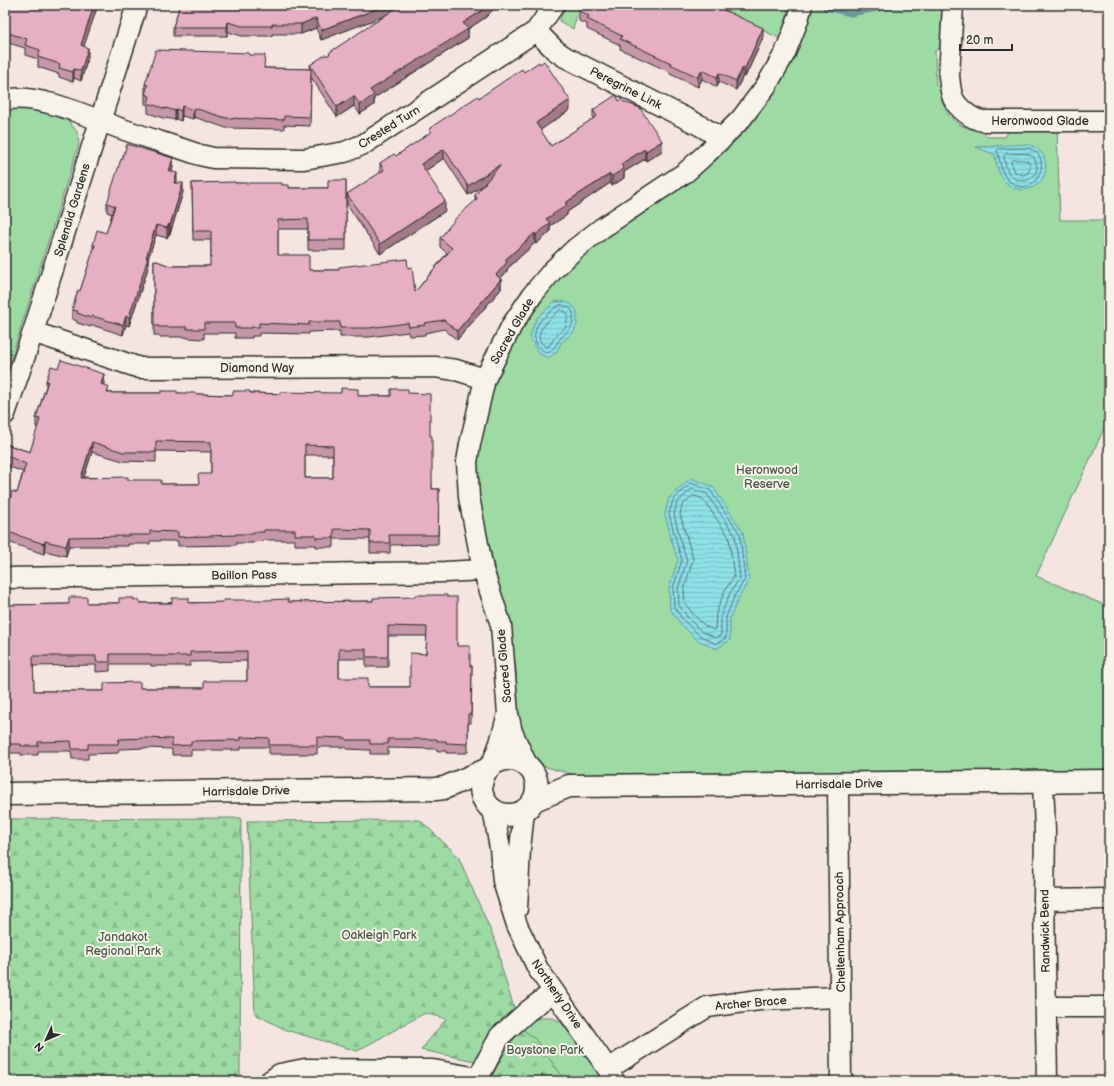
<svg xmlns="http://www.w3.org/2000/svg" width="1114" height="1086" font-family="'Balsamiq Sans',sans-serif">
  <style>
    .green { fill: #9ddba3; stroke: #648367 }
    .forest { fill: url(#forest-firs); stroke: #648367 }
    .water { fill: url(#water-rules); stroke: #67989d }
    .lines { fill: none; stroke-linecap: round; stroke-linejoin: round }
    .shore { stroke: #537377; stroke-width: 1 }
    .stream { stroke: #67989d; stroke-width: 5 }
    .minor-casing { stroke: #2b2b2b; stroke-width: 23 }
    .tertiary-casing { stroke: #2b2b2b; stroke-width: 25 }
    .minor { stroke: #f7f3e8; stroke-width: 20 }
    .tertiary { stroke: #f7f3e8; stroke-width: 22 }
    .wall { fill: #c796a8; stroke: #2b2b2b; fill-rule: evenodd }
    .shaded-wall { fill: #a27a88; stroke: #2b2b2b }
    .building { fill: #e7afc3; stroke: #2b2b2b; fill-rule: evenodd }
    .labels { text-anchor: middle; stroke-width: 4; stroke-linejoin: round; paint-order: stroke }
    .street-label { font-size: 12px; fill: #2b2b2b; stroke: #f7f3e8 }
    .park-label { font-size: 12px; fill: #485749; stroke: #f7f3e8 }
  </style>
  <defs>
    <pattern id="forest-firs" width="22" height="20" patternUnits="userSpaceOnUse"><rect width="22" height="20" fill="#9ddba3"/><path d="M5 1l3.5 6h-7zM16 11l3.5 6h-7z" fill="#87bc8c"/></pattern>
    <pattern id="water-rules" width="6" height="5" patternUnits="userSpaceOnUse"><rect width="6" height="5" fill="#8fe0e9"/><path d="M0 2.5h6" fill="none" stroke="#7cc0c8"/></pattern>
  </defs>
  <rect width="100%" height="100%" fill="#f4e5e1"/>
  <filter id="ink" filterUnits="userSpaceOnUse"><feTurbulence type="fractalNoise" baseFrequency=".025" numOctaves="2"/><feDisplacementMap in="SourceGraphic" scale="8" xChannelSelector="R" yChannelSelector="G"/><feConvolveMatrix kernelMatrix="1 2 1 2 8 2 1 2 1" color-interpolation-filters="sRGB"/></filter>
  <g filter="url(#ink)">
    <path class="green" d="M566 5H580L573 29 559 21Z
      M709 5H788L787 16 781 39Z
      M813 5H945L941 47 935 51 936 85 942 89C942 116 957 129 983 130L987 137H1005L1010 129H1057L1060 220H1109V418L1036 576 1109 607V771L574 775 543 766 536 760 523 736 519 716 516 695V669L509 627 481 512 477 487V460L491 392 503 364 527 319 550 288 578 260 599 242 678 190 698 175 714 160 804 32Z
      M5 108H40L65 118 71 124 77 132 79 144 12 356 5 370Z
      M539 1018H552L560 1021 587 1054 604 1081H490C499 1061 518 1024 539 1018Z"/>
    <path class="forest" d="M241 818 240 1081H5V819Z
      M420 820 458 856 497 945 502 969 516 1014 475 1061 421 1050 446 1019 425 1013 357 1051 286 1030 255 1014 247 821Z
      M522 1029 534 1038 566 1081H492L491 1079C499 1061 509 1044 522 1029Z"/>
    <path class="water" d="M1012 145C1018 145 1028 143 1033 146 1038 148 1042 153 1044 157 1057 191 1000 210 995 155L976 147Z
      M562 301 571 304 577 311V324L574 332 561 343 556 353 548 358 538 353 530 337C532 331 533 324 537 318 541 313 549 308 554 302Z
      M691 478 713 487 743 532 749 580 739 597 730 618V640L716 649 696 639 681 624 670 609 669 588 678 560 673 546 665 514 669 498Z"/>
    <g class="lines">
      <path class="shore" d="M999 149C1009 149 1021 147 1030 149 1055 156 1035 204 1008 180 1000 173 1001 161 997 151Z
        M1006 154C1013 154 1021 153 1028 154 1031 155 1034 157 1035 160 1046 182 1006 194 1004 156Z
        M1013 160C1023 160 1035 158 1028 173L1023 175 1015 172 1011 162Z
        M561 305 569 307 573 312C574 333 567 328 558 342 554 347 553 351 547 353 533 347 531 332 541 320 543 318 546 316 548 314 553 310 555 306 561 305Z
        M561 310 566 312 568 314 566 327 555 337 549 346 546 347C528 335 550 320 558 311Z
        M691 483 710 490 740 534 745 579 735 595 726 617V638L716 644 699 635 684 621 674 607 673 588 682 560 677 544 669 514 673 500Z
        M692 489 707 494 735 535 740 578 730 593 721 615V635L716 638 701 631 688 618 679 605 678 589 687 560 681 543 674 514 677 503Z
        M693 496H695L703 499 729 537 734 577 725 590 716 613 715 629 713 630 705 626 693 614 685 603 684 590 693 559 680 514 682 506Z"/>
      <path class="stream" d="M825 8 851 14 897 5"/>
      <defs>
        <path id="minor" d="M953 5 949 76C950 83 950 91 953 98 958 109 972 119 983 121H1109
          M536 31 555 50 565 57 701 126 722 139
          M5 100C37 92 91 118 122 129 148 138 174 146 200 155L213 158 304 159 345 152 364 144 536 31 554 5
          M33 332 140 368 435 367 456 370 485 379
          M5 414 33 332 137 5
          M5 578 445 572 483 570
          M492 764 500 743 508 714
          M527 765 512 732 508 714 501 625 483 570 469 497 467 462 470 444 485 379 512 325 533 294 553 270 575 249 602 228 686 172 707 153 741 119 766 86 785 53 798 20 802 5
          M1043 782 1045 831 1044 900 1047 1081
          M838 784 841 1081
          M493 809 500 848 503 881 517 925 538 969 608 1069 614 1081
          M1044 900 1109 899
          M517 909 520 849 524 811
          M1046 1007H1109
          M608 1069 707 1007 759 1000 840 997
          M270 1081 280 1074 305 1069 433 1070 478 1078
          M478 1081V1078L500 1036 528 1011 553 992"/>
        <path id="tertiary" d="M481 787a28 28 0 1 1 56 0a28 28 0 1 1-56 0Z
          M5 794 436 789 444 788 486 770
          M534 800 569 786 1109 781"/>
      </defs>
      <use href="#minor" class="minor-casing"/>
      <use href="#tertiary" class="tertiary-casing"/>
      <use href="#minor" class="minor"/>
      <use href="#tertiary" class="tertiary"/>
    </g>
    <path class="wall" d="M98 5 83 46 88 57 81 81 74 78 73 82 59 77V74L38 67V59L25 55V48L5 42V21Z
      M180 5H498L486 17 468 29V38L374 98V105L360 114 354 106 337 117 311 77 310 126 284 125V129L226 128 194 117 193 119 182 116 181 121 176 119 175 120 166 118V119L148 113V105L145 104V84L249 55 265 68 310 69V65L329 55 385 15 321 40 316 28 301 34H272V36H242L228 32 227 36H173V27Z
      M579 11 763 38 745 77 743 76 736 90 719 82 717 87 702 79 698 87 670 74V72L620 49V45L587 29V24L579 21Z
      M524 72 570 110 540 130 551 146 593 119V110L619 101 662 151 646 161 645 159 624 172V178L612 186 610 183 567 212V215L550 226V232L536 244 535 243 507 269V271L501 278V289L457 340 444 329 425 333V335L409 336 408 332 369 337H340V331L309 332V334L259 333V336H252V338H235V333H204V339L187 338V337H159V335H154V260L170 266H210L211 258V240H193L192 183H235L282 185 289 188H328L346 180V250H308V229H278V255L309 270H339L408 268 415 292 447 253 440 247V238L475 201V195L483 186 468 195 444 158 425 171 445 211 380 254 347 204V194L380 173V163L396 156 430 133V128L479 98Z
      M173 167 172 172 177 183 183 192 170 234H169L167 238 156 235 148 259V268L129 326 126 325 123 335 92 325 91 327 77 323V321L72 319V310L80 291 93 252V245L106 233 112 214 107 212V203Z
      M46 381 104 384 103 385 109 393H177L196 394 233 395 250 393 358 396H391L408 393 430 436 432 489H439L438 544 390 545V553H370V539H334V547H316V545H295V540H264V541L253 542V543H236V545L178 546V541H150V544H128V546H69L66 556 45 551 44 554 5 541V525L8 516V507L17 493 23 472 5 465V444L30 452 38 428 36 427V418L46 386ZM156 451 211 452V474L199 484H161L128 480 84 477 92 452 123 461 156 462ZM305 455H333V478H305Z
      M447 597 457 646 470 666H472L471 723H468V752H466V753H446V751H437V749L388 748V754H370V750L346 749V747H317V754H269V747H241V750H191V755H172V749L146 748 119 749 118 753 88 754V759H72L71 751H38V755H21V753H5V605L69 604 87 603H119L134 600 140 603 288 602 373 601ZM388 636H427L426 654 410 687H368L339 678V659H366V667H388ZM247 661V681L204 688H140L104 691H34L33 666 96 665V672L110 671V664H151V666H190V662Z"/>
    <path class="shaded-wall" d="M94 5H98L81 55V45Z
      M387 5H395V12L321 40V30Z
      M489 5H498L486 17 468 29V38L374 98V105L360 114V105L370 90 463 23Z
      M316 18V28L301 34V24Z
      M228 22V32L227 36V27Z
      M763 28V38L745 77V68Z
      M88 48V57L81 81V71Z
      M743 67V76L736 90V81Z
      M74 69V78L73 82V72Z
      M702 70V79L698 87V77Z
      M719 73V82L717 87V77Z
      M354 96V106L337 117V107Z
      M570 100V110L536 133V123Z
      M182 106V116L181 121V111Z
      M194 108V117L193 119V110Z
      M176 109V119L175 120V111Z
      M662 141V151L646 161V151Z
      M444 149V158L421 174V164Z
      M645 149V159L624 172V178L612 186V176L621 164Z
      M173 158V167L169 180V171Z
      M501 164V174L468 195V186Z
      M177 173V183H174Z
      M610 174V183L567 212V215L550 226V232L536 244V235L546 219 565 203Z
      M183 183V192L170 234V225Z
      M445 201V211L380 254V244Z
      M169 224V234L167 238V228Z
      M156 225V235L148 259V268L129 326V317L146 258Z
      M535 233V243L507 269V271L496 284V275L505 260Z
      M501 279V289L457 340V331Z
      M126 316V325L123 335V325Z
      M104 374V384L101 394V384Z
      M92 442V452L81 487V478Z
      M69 537V546L66 556V546Z
      M45 541V551L44 554V544Z"/>
    <path class="building" d="M10 5H94L81 45 88 48 81 71 74 69 73 72 59 68 60 64 38 57 40 50 25 45 27 39 5 32V21Z
      M180 5H387L321 30 316 18 301 24H272V26H242L228 22 227 27H173Z
      M396 5H489L486 8 463 23 468 29 370 90 374 95 360 105 354 96 337 107 310 65 325 55H329L330 52 398 7Z
      M582 5H713L763 28 745 68 743 67 736 81 719 73 717 77 702 70 698 77 670 64 671 63 620 39 622 36 587 19 589 16 579 11Z
      M156 50 249 53V55H265L264 68 311 69 310 117 284 116V120L226 118 194 108 193 110 182 106 181 111 176 109 175 111 166 108V109L148 103 150 96 145 94 148 85 145 84Z
      M544 61 570 100 536 123 551 146 597 116 593 110 616 95 619 101 621 99 624 102 640 108 662 141 646 151 645 149 621 164 624 169 612 176 610 174 565 203 567 205 546 219 550 223 536 235 535 233 505 260 507 262 496 275 501 279 457 331 444 320 424 323 425 325 409 327 408 323 369 328H340V322H309V325L259 323V327H252V328H235V323H204V329H187V327H159V326H154V260L170 266H210V258H211V231H193L192 183 235 182V183H282V185H289V188H328V180H346V240H308V219L278 220V255H309V270H339V267L407 259 408 268 412 267 415 292 452 248 440 238 456 218 477 199 475 195 501 164 468 186 444 149 421 164 445 201 380 244 347 194 384 170 380 163 394 154 396 156 431 132 430 128 478 96 479 98 522 69 524 72 539 62 540 64Z
      M127 144 173 158 169 171 177 173 174 183H183L170 225 169 224 167 228 156 225 146 258H148L129 317 126 316 123 325 92 316 91 318 77 313 78 311 72 310 78 290 80 291 95 245H93L97 230 106 233 115 206 107 203 121 159 122 160Z
      M61 360 104 374 101 384 109 387 107 393H161V391H177V393H196V394L233 395V391H250V393L280 394V392L341 393V388L358 389V396H391V389H408V393L430 394V436H432V489H439L438 535H389L390 543H370V530L334 529V538H316V535H295V530H264V532H253V534H236V535L178 537V532L150 531V535H128V536L69 537 66 546 45 541 44 544 5 531V525L10 508 8 507 12 491 17 493 26 464 5 455V444L30 452 40 419 36 418 48 381H46L51 366 58 368ZM156 441 211 442V474H198L199 484H161V480H128V477L81 478 92 442 123 452H156ZM305 445 333 446V478H305Z
      M415 595H447V597H457V646H470V666H472L471 714H468V742H466V744L446 743V741H437V739H388V744H370V740H346V738L317 737V745H269V738L241 737V740L191 741V745L172 746V739L146 738 119 739 118 744H88V749H72L71 741 38 742V746H21V744H5V605L69 604V597H87V603H119V598H134V600H140V603H172V598H189V603L223 602V600H266L288 599V602L373 601V598L415 597ZM388 626 427 627 426 654 410 653V687H368V678H339V649H366V657H388ZM247 651V681H204V688H140V682L104 683V691H34L33 656H96V662H110V654H151V656H190V652Z"/>
  </g>
  <g class="labels">
    <g class="street-label">
      <text transform="translate(626 88) rotate(27)" y="4">Peregrine Link</text>
      <text x="1040" y="125">Heronwood Glade</text>
      <text transform="translate(389 127) rotate(-32)" y="4">Crested Turn</text>
      <text transform="translate(72 210) rotate(-73)" y="4">Splendid Gardens</text>
      <text transform="translate(512 331) rotate(-60)" y="4">Sacred Glade</text>
      <text x="257" y="372">Diamond Way</text>
      <text transform="translate(244 575) rotate(-1)" y="4">Baillon Pass</text>
      <text transform="translate(504 666) rotate(-95)" y="4">Sacred Glade</text>
      <text transform="translate(839 784) rotate(-1)" y="4">Harrisdale Drive</text>
      <text transform="translate(246 791) rotate(-1)" y="4">Harrisdale Drive</text>
      <text transform="translate(1045 931) rotate(-91)" y="4">Randwick Bend</text>
      <text transform="translate(840 932) rotate(-91)" y="4">Cheltenham Approach</text>
      <text transform="translate(557 994) rotate(56)" y="4">Northerly Drive</text>
      <text transform="translate(751 1003) rotate(-5)" y="4">Archer Brace</text>
    </g>
    <g class="park-label">
      <text x="767" y="474">Heronwood<tspan x="767" dy="14">Reserve</tspan></text>
      <text x="379" y="939">Oakleigh Park</text>
      <text x="123" y="941">Jandakot<tspan x="123" dy="14">Regional Park</tspan></text>
      <text x="545" y="1054">Baystone Park</text>
    </g>
  </g>
  <rect width="1114" height="1086" fill="none" stroke="#f7f3e8" stroke-width="20"/>
  <rect x="10" y="10" width="1094" height="1066" fill="none" stroke="#2b2b2b" stroke-width="1.5" filter="url(#ink)"/>
  <g transform="translate(46 1040) rotate(225)" stroke="#f7f3e8" stroke-width="3" paint-order="stroke">
  <path d="M0-3L7 15L0 10L-7 15Z" fill="#2b2b2b"/>
  <text y="-6" font-size="11" font-weight="bold" text-anchor="middle" fill="#2b2b2b">N</text>
  </g>
  <path d="M960 44v6h52v-6" fill="none" stroke="#2b2b2b" stroke-width="2"/>
  <text x="966" y="44" font-size="12" fill="#2b2b2b" stroke="#f7f3e8" stroke-width="3" paint-order="stroke">20 m</text>
</svg>
